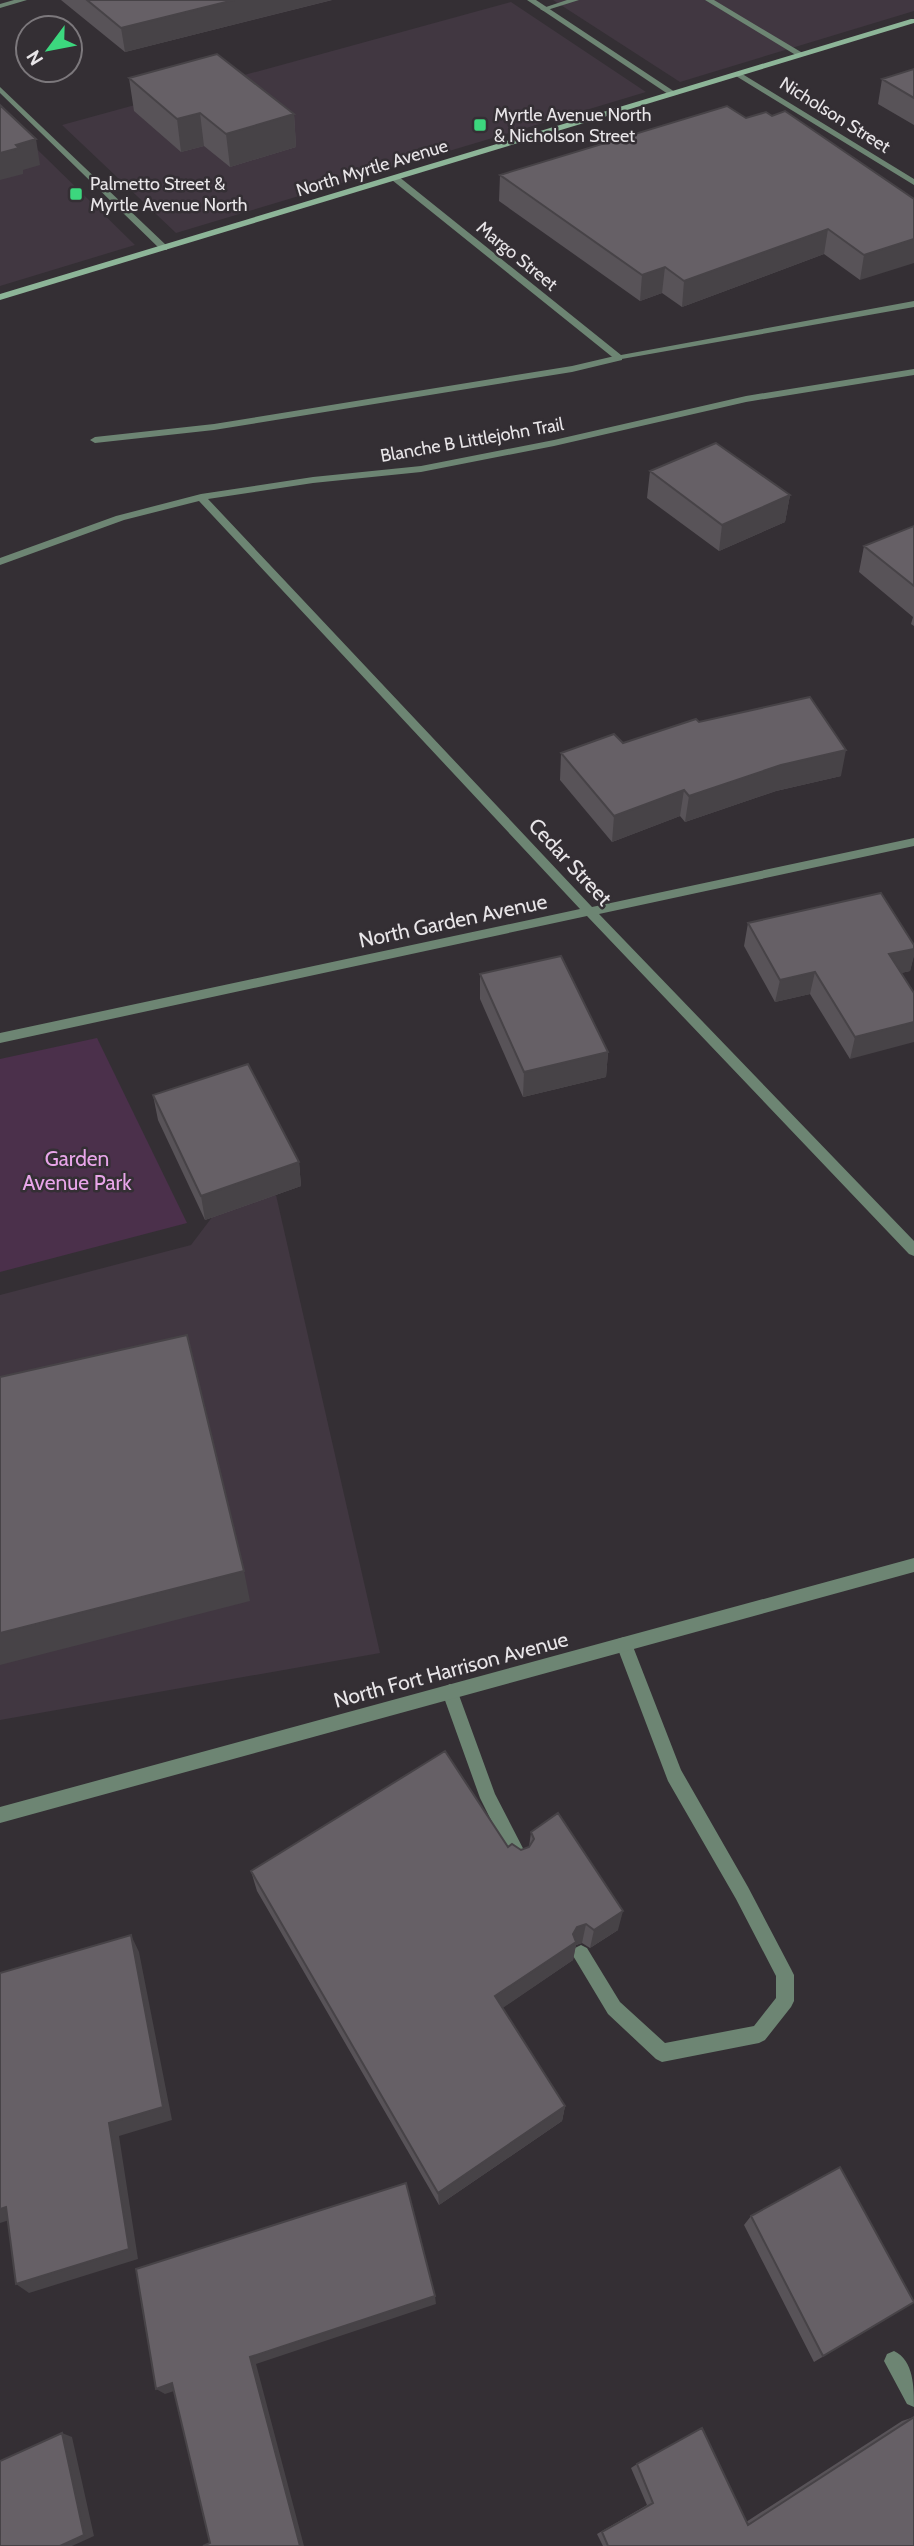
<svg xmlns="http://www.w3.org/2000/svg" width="914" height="2546" font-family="Cabin,sans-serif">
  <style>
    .built { fill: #413741 }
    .green { fill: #4b304b }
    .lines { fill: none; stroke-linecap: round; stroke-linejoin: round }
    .service { fill: #6d8573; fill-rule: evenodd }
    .minor { fill: #6d8573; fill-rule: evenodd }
    .tertiary { fill: #6d8573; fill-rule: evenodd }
    .secondary { fill: #8db598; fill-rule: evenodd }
    .wall { fill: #585358 }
    .shaded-wall { fill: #474347 }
    .building { fill: #666066; stroke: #474347; stroke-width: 2 }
    .poi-dot { fill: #3cd77e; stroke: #342f34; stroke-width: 2.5 }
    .labels { text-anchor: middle; stroke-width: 5; stroke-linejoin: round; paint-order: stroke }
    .far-poi-label { font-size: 18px; fill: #e8e5e8; stroke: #342f34; text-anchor: start }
    .far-street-label { font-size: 18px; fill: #e8e5e8; stroke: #342f34 }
    .street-label { font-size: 21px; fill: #e8e5e8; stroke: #342f34 }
    .park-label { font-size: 21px; fill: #e8a5e9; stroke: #342f34 }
  </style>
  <rect width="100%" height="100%" fill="#342f34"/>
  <path class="built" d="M553 0H914V11L680 82Z
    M511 2 646 92 176 233 62 125Z
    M0 113 135 245 0 286Z
    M276 1195 380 1653 0 1720V1295L191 1245 216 1212Z"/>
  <path class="green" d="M97 1038 187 1223 0 1272V1059Z"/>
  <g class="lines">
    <path class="service" d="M567 0H579L544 11 540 9Z
      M705 0H714L806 55 799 57Z
      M619 355 622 356V360L572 372 214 430 95 443 90 440 95 437 214 424 572 366Z
      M624 1637 630 1639 632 1644 681 1770 748 1887 791 1969 794 1975V2001L791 2007 765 2040 759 2043 662 2062 656 2059 608 2014 572 1954 575 1948 581 1945 587 1948 620 2002 665 2043 754 2026 776 1998V1976L736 1899 668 1781 616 1644 618 1639Z
      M450 1684 456 1687 495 1794 528 1858 525 1864 519 1867 513 1864 480 1798 442 1692 444 1687Z
      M894 2351C914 2360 914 2388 914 2407L907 2404 884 2361 887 2354Z"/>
    <path class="minor" d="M14 0H27L0 8V4Z
      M527 0H536L678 94 671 96Z
      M739 72 914 179V185L736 76 735 74Z
      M392 176H398L621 355 914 301V307L616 360 392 180Z
      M914 369V375L746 402 554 446 421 472 313 483 208 499 592 907 914 838V846L599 914 914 1241V1256L909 1254 587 916 0 1043V1033L580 909 199 501 124 520 0 565V558L116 516 201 494 313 477 421 466 554 440 746 396Z"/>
    <path class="tertiary" d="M0 87 167 246V250H161L0 93Z
      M914 1558V1572L0 1823V1807Z"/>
    <path class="secondary" d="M911 19H914V23L0 300V294Z"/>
  </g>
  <path class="wall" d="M61 0H332L125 52Z
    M914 69V125L878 104 882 79Z
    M129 78 294 114 296 147 230 167 204 146 181 152 134 111Z
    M746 118 914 199 860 280 824 254 682 307 662 293 640 301 499 201 500 175Z
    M650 471 790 495 785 522 719 551 647 498Z
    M914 526V626L911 624 913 617 859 572 864 546Z
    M699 722 841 776 776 791 685 822 680 816 612 842 560 780 561 753 623 743Z
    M748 923 914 945V955L910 971 901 973 850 1059 810 994 775 1002 744 946Z
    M480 974 608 1052 606 1077 523 1097 480 999Z
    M153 1095 299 1162 301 1186 205 1220 158 1120Z
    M531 1832 618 1930 590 1948 582 1943 576 1945 573 1960 502 2008 565 2106 562 2121 439 2205 257 1891 251 1871 521 1850 529 1847Z
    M751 2216 914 2302 814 2362 744 2225Z
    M914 2417V2546H603L597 2534 647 2505 631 2468 637 2464 746 2522 902 2421Z"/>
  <path class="shaded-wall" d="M234 0H332L125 52 121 28Z
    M200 113 204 146 181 152 177 119Z
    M294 114 296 147 230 167 226 134Z
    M36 139 40 165 23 170V174L0 180V153L16 145Z
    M828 229 824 254 682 307 684 281Z
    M914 239V263L860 280 864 255Z
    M665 267 662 293 640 301 642 275Z
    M790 495 785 522 719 551 722 525Z
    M846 750 841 776 776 791 685 822 689 796 781 765Z
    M684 790 680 816 612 842 614 816Z
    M914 949V955L910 971 883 977 889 954Z
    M815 972 810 994 775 1002 780 980Z
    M914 1022V1042L850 1059 855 1037Z
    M608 1052 606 1077 523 1097 524 1072Z
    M299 1162 301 1186 205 1220 201 1196Z
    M244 1571 250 1601 0 1665V1633Z
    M623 1911 618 1930 590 1948 594 1930Z
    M586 1924 582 1943 576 1945 573 1960 494 2014 495 1996 573 1934 577 1927Z
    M131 1935 139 1952 172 2120 119 2136 138 2259 29 2293 16 2284 109 2123Z
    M565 2106 562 2121 439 2205 438 2193Z
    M6 2207 19 2217 0 2223V2209Z
    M435 2296 436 2304 256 2364 304 2546H300L250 2357Z
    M172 2383 180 2389 165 2394 156 2389Z
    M62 2433 72 2437 94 2536 72 2546H60Z"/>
  <path class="building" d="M87 0H234L121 28Z
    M217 54 294 114 226 134 200 113 177 119 129 78Z
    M914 69V98L882 79Z
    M0 105 36 139 16 145 19 148 0 153Z
    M727 106 746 118 766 112 772 116 785 111 914 199V239L864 255 828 229 684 281 665 267 642 275 500 175Z
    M716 443 790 495 722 525 650 471Z
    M914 526V586L864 546Z
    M810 697 846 750 781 765 689 796 684 790 614 816 561 753 614 734 623 743 696 719 699 722Z
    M881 893 914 945V949L889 954 914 993V1022L855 1037 815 972 780 980 748 923Z
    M561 956 608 1052 524 1072 480 974Z
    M248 1064 299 1162 201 1196 153 1095Z
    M187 1335 244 1571 0 1633V1377Z
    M445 1751 508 1847 512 1844 521 1850 529 1847 534 1839 531 1832 558 1813 623 1911 594 1930 586 1924 577 1927 573 1934 576 1942 495 1996 565 2106 438 2193 251 1871Z
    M131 1935 163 2107 109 2123 129 2249 16 2284 6 2207 0 2209V1973Z
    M840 2167 914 2302 823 2356 751 2216Z
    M406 2183 435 2296 250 2357 300 2546H203L210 2543 172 2383 156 2389 136 2269Z
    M914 2417V2546H608L602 2532 653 2503 637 2464 702 2428 748 2525Z
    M62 2433 84 2535 60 2546H0V2461Z"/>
  <g class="poi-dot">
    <rect x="473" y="118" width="14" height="14" rx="3.5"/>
    <rect x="69" y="187" width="14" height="14" rx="3.5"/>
  </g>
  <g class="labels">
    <g class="far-poi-label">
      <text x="494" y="121">Myrtle Avenue North<tspan x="494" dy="21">&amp; Nicholson Street</tspan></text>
      <text x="90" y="190">Palmetto Street &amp;<tspan x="90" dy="21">Myrtle Avenue North</tspan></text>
    </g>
    <g class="far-street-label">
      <text transform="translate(835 115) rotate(32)" y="6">Nicholson Street</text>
      <text transform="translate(372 168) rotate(-17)" y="6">North Myrtle Avenue</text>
      <text transform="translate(517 256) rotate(39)" y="6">Margo Street</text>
      <text transform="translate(472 440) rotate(-10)" y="6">Blanche B Littlejohn Trail</text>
    </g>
    <g class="street-label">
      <text transform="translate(570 862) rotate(47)" y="7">Cedar Street</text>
      <text transform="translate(453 921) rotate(-12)" y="7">North Garden Avenue</text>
      <text transform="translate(451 1670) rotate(-15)" y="7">North Fort Harrison Avenue</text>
    </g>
    <g class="park-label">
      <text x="77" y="1166">Garden<tspan x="77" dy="24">Avenue Park</tspan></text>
    </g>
  </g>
  <g transform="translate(49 49) rotate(238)"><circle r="33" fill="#342f34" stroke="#7c787c" stroke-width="2"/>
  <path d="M0-5L12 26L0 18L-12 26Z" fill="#3cd77e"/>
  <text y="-10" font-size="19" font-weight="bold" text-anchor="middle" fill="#e8e5e8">N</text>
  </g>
</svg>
